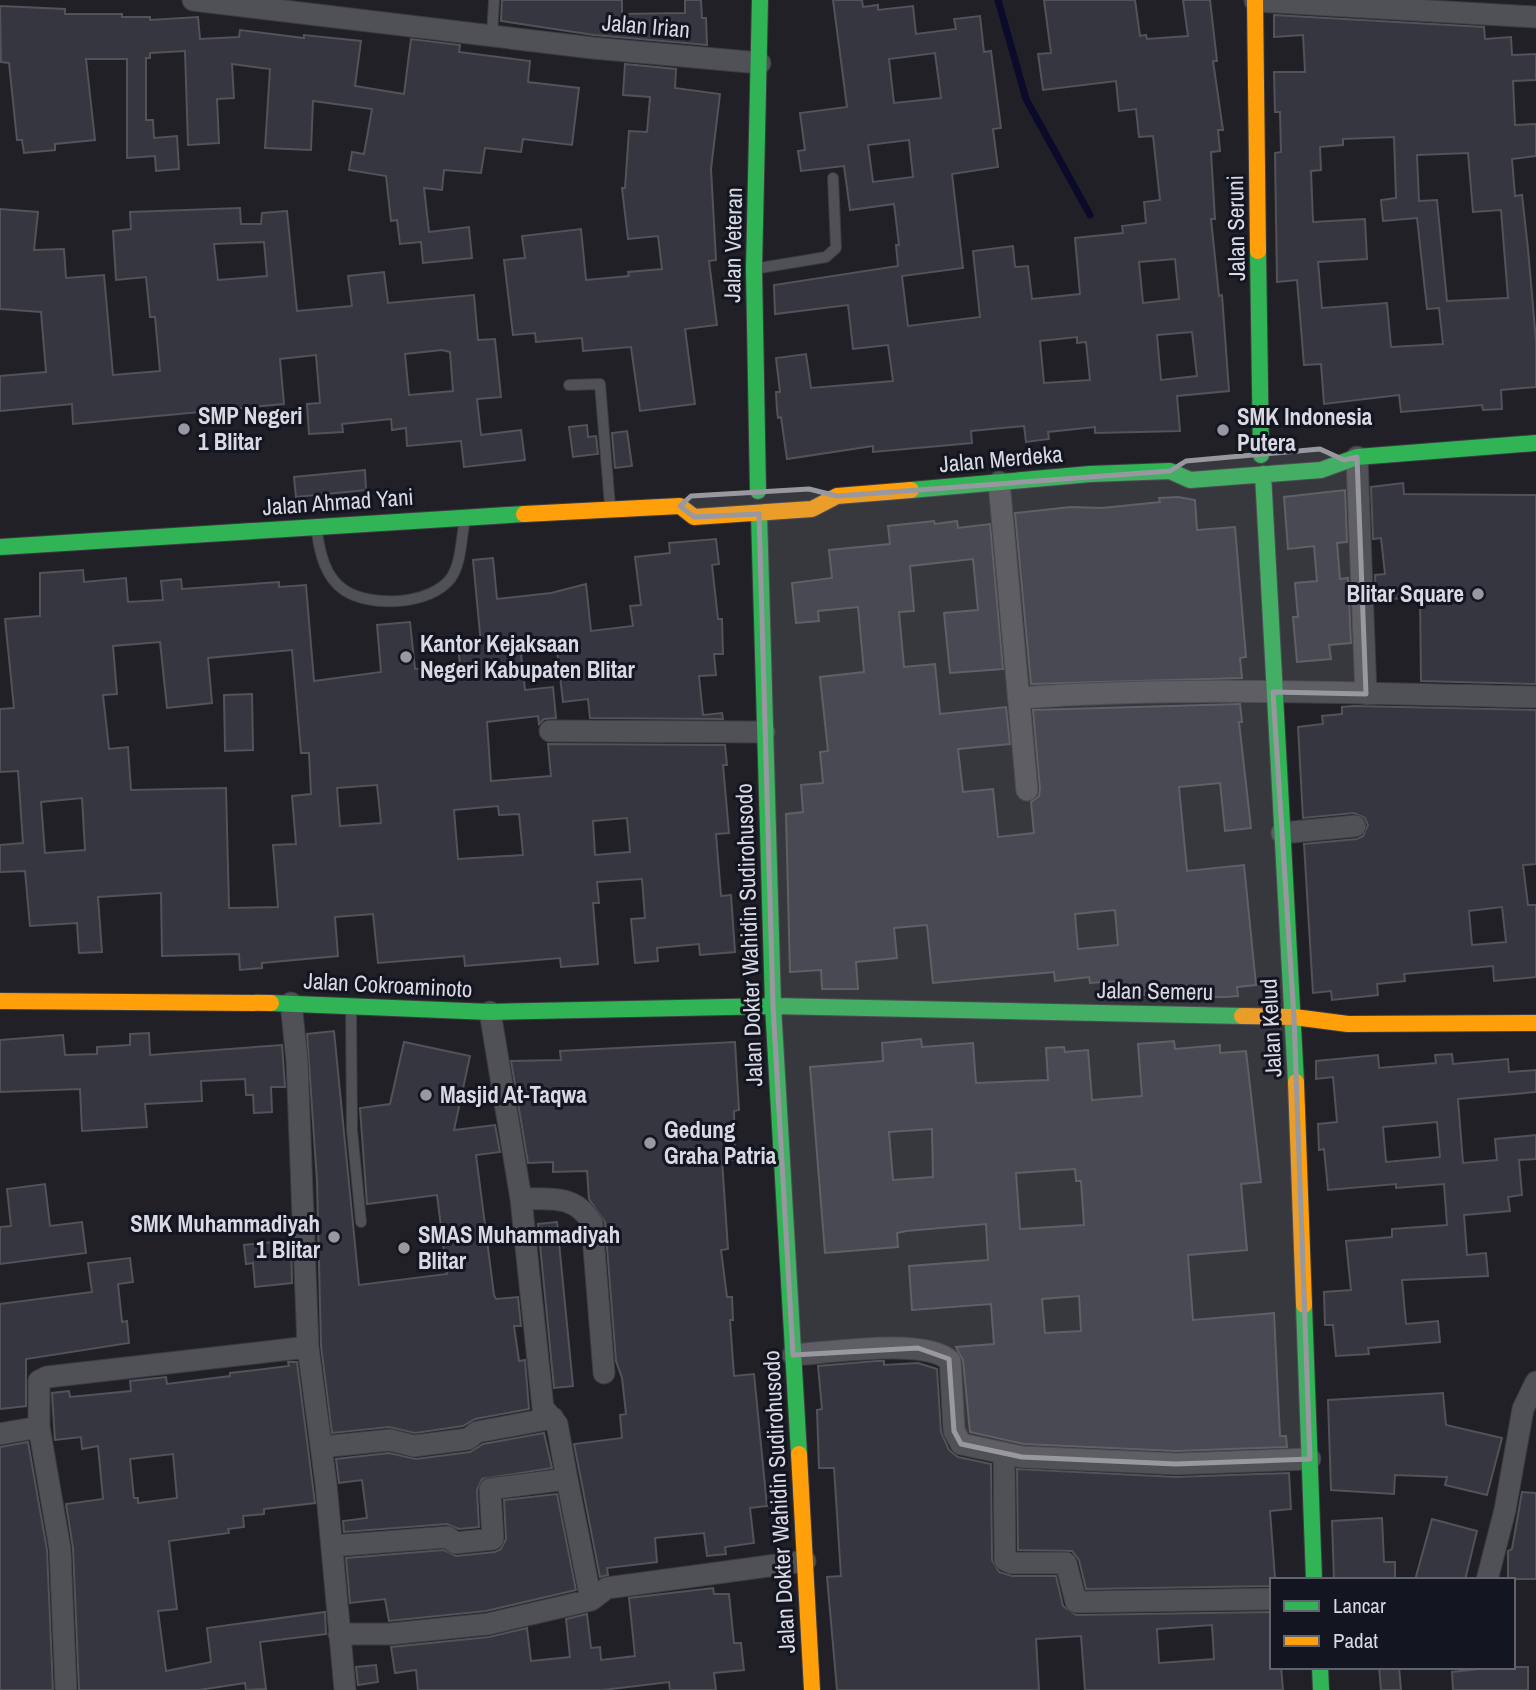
<svg xmlns="http://www.w3.org/2000/svg" width="1536" height="1690" font-family="'Archivo Narrow',sans-serif">
  <style>
    .lines { fill: none; stroke-linecap: round; stroke-linejoin: round }
    .stream { stroke: #0c0a2b; stroke-width: 7 }
    .building { fill: #353640; stroke: #525258; stroke-width: 2; fill-rule: evenodd }
    .lane-casing { stroke: #3b3b41; stroke-width: 12 }
    .street-casing { stroke: #3b3b41; stroke-width: 23 }
    .fast-casing { stroke: #3b3b41; stroke-width: 18 }
    .slow-casing { stroke: #3b3b41; stroke-width: 18 }
    .lane { stroke: #505156; stroke-width: 10 }
    .street { stroke: #505156; stroke-width: 21 }
    .fast { stroke: #30b455; stroke-width: 16 }
    .slow { stroke: #ff9f0a; stroke-width: 16 }
    .marked { fill: #9898a0; fill-opacity: 0.2; stroke: #9898a0; stroke-width: 5; stroke-linejoin: round }
    .poi-dot { fill: #9898a0; stroke: #131520; stroke-width: 2.5 }
    .labels { text-anchor: middle; stroke-width: 6; stroke-linejoin: round; paint-order: stroke }
    .street-label { font-size: 23px; fill: #d8d9e2; stroke: #131520 }
    .poi-label { font-size: 23px; font-weight: bold; fill: #d8d9e2; stroke: #131520; text-anchor: start }
  </style>
  <rect width="100%" height="100%" fill="#202026"/>
  <g class="lines">
    <path class="stream" d="M998 0 1026 99 1090 215"/>
  </g>
  <path class="building" d="M502 0H622V14L685 13V0H701L702 18H706L707 45 594 35 501 21Z
    M833 0H862L863 7 878 5V10L913 6 916 34 956 29 954 19 980 16 984 52 991 51 1001 128 993 129 998 167 952 174 963 268 902 276 908 326 980 317 973 251 1013 246 1015 267 1028 266 1032 299 1080 294 1075 238 1123 233 1122 226 1146 223 1144 202 1160 200 1153 136 1139 137 1136 109 1119 111 1116 81 1043 90 1038 54 1051 53 1044 0H1135L1140 36 1146 35 1147 39 1188 36 1183 0H1210L1217 61H1213L1223 130H1218L1220 151 1211 152 1215 219H1211L1219 296 1222 295 1229 391 1177 396 1180 431 1095 433V427L1048 432 1049 439 1026 442 1024 426 971 431 972 443 873 452V446L787 459 781 417 778 418 777 410 776 392H780L776 358 806 354 811 388 893 381 888 345 853 349 848 305 775 314 774 285 898 266 896 245H899L894 204 850 210 844 166 801 171 798 151 805 150 800 113 847 107ZM935 53 941 98 894 103 889 59ZM909 140 913 177 873 182 868 145ZM1175 259 1179 299 1143 303 1139 262ZM1192 332 1197 376 1161 380 1157 335ZM1077 337V343L1086 342 1090 380 1044 383 1040 341Z
    M0 6 65 9V14H122V17H150V20L198 17 200 39 239 37 240 30 304 38V35L361 41 355 86 404 94 411 39 460 45 459 52 530 61 528 82 579 88 572 145 523 139 521 152 485 148 481 173 444 170 442 190 424 188 429 232 469 227 472 258 423 263 421 242 400 244 397 220 391 221 386 176 349 170 352 152 364 154 372 109 313 101 311 150 265 148 270 69 232 64 234 98 217 99 219 143 188 145 185 51 150 53V58H146V120H153L154 138 177 136 179 169 156 171 155 156 127 158V59H86L95 140 55 144V150L24 153 22 140H17L9 63 1 62Z
    M1274 15 1484 27 1485 39 1511 37 1512 55 1536 54V80L1513 81 1515 125 1536 124V156L1512 159 1515 196 1522 195 1528 249 1536 341V387L1501 390 1502 409 1483 410 1482 405 1401 412 1399 395 1324 404 1321 364 1304 365 1297 280 1277 282 1275 153 1281 152 1280 112H1275L1274 72H1305L1303 35 1274 37ZM1394 137 1396 198 1381 200 1383 221 1417 218 1427 309 1439 308 1443 344 1391 347 1387 303 1322 308 1318 262 1367 259 1365 219 1313 222 1311 171 1321 170 1320 147 1343 145V139ZM1468 153 1473 212 1501 210 1508 298 1447 301 1437 200 1419 201 1417 155Z
    M625 64 676 69 675 88 720 94 711 169 716 260 709 261 717 325 685 329 695 404 640 411 631 347 583 351 582 338 536 342 535 333 513 335 504 260 525 258 522 236 581 229 586 280 629 276 628 272 662 269 658 236 628 239 622 188H625L629 131 647 132 650 97 623 95Z
    M240 208 241 224H261L262 213 287 211 297 311 352 306 348 276 384 272 388 303 474 295 478 340 495 339 501 397 477 399 481 435 521 430 525 460 464 467 461 441 407 446 406 428 392 430 391 419 342 424 343 432 309 434 307 404 320 403 316 355 280 359 284 404 73 424 72 404 0 411V376L46 372 41 312 0 309V209L38 212 34 250 64 249 66 278 104 275 113 375 160 371 155 317H150L146 277 116 280 113 231 131 229 130 212ZM264 242 267 276 218 280 214 244ZM442 350 450 352 453 391 409 395 405 354Z
    M587 425 588 437 596 436 598 454 573 457 569 427Z
    M627 431 632 466 615 468 612 433Z
    M365 470 366 490 296 497 294 477Z
    M1403 483 1404 494 1536 495V684L1421 681 1420 596 1376 601 1375 575 1385 574 1381 538 1373 539 1371 487Z
    M1345 490 1347 542 1337 543 1340 579 1348 578 1351 643 1329 645 1331 659 1297 662 1293 617H1298L1295 583 1317 581 1314 546 1288 549 1284 497Z
    M1178 497 1195 500 1197 530 1235 527 1246 657 1240 658 1242 678 1031 684 1015 513 1071 507 1102 508 1160 502 1159 498Z
    M934 521 935 524 957 521 958 528 990 524 1003 669 950 673 944 613 978 610 973 559 910 566 914 611 899 612 904 667 935 664 940 714 1006 707 1010 744 958 749 963 792 993 789 998 837 1034 833 1031 802 1039 796 1040 789 1033 710 1240 704 1242 722H1239L1251 828 1225 831 1220 783 1179 787 1187 871 1244 865 1256 985 1237 987 1238 996 1225 997H1211V993L1144 995V991L1117 994 1116 981 1090 983 1089 977 1055 981 1054 972 933 983 927 925 894 928 897 958 856 962 858 989H822L821 970 790 972 786 814 803 812 801 785 823 783 820 752 828 751 820 677 864 672 858 607 818 611 819 621 796 623 792 583 832 578 829 550 890 544 888 526ZM1115 910 1118 945 1078 949 1075 914Z
    M716 539 719 564 712 565 718 619H722L723 654H714L716 675 699 676 703 715 722 713 723 719 590 718 588 699 563 702 557 651 521 654 525 690 553 687 556 718 544 719 539 724 538 716 487 722 491 781 551 776 548 744 725 745 727 765H723L729 833 716 834 721 896 731 895 735 952 700 955 699 944 657 948 658 961 635 963 631 919 645 918 642 879 597 882 599 903H593L598 964 561 967 560 958 465 966 464 956 378 963 373 914 335 917 338 956 262 963V968L240 970 239 954 162 956 161 893 98 897 102 952 79 953 77 923 30 926 25 871 0 872V845L23 843 18 771 0 772V709L14 708 5 619 40 616V573L83 570 84 582 126 578 128 602 163 600 161 581 181 579 182 589 279 582V587L306 585 314 681 381 672 377 625 410 622 415 669 460 665 458 646 481 644 473 560 493 558 497 599 551 593 586 584 591 631 633 626 630 606 641 605 635 557 670 553 669 543ZM160 642 167 708 212 703 208 658 292 650 301 753H309L311 794 292 796 296 844 273 845 278 907 229 908 226 788 131 790 128 747 109 749 103 695 117 694 113 646ZM377 785 381 823 340 826 337 788ZM82 798 85 850 45 853 41 802ZM498 806 499 815 519 814 523 855 458 859 454 810ZM627 818 630 852 595 855 593 821Z
    M252 694 253 750 225 751 224 695Z
    M1354 706 1536 710V864L1523 865 1528 905H1536V977L1494 981 1493 966 1404 974 1405 981 1377 984 1378 995 1332 1000 1331 991 1313 993 1304 844 1357 839 1363 836 1368 825 1365 818 1354 813 1303 818 1298 727 1323 724 1322 716 1342 714V707ZM1502 907 1506 942 1472 945 1469 911Z
    M334 1031 359 1285 447 1274 437 1195 367 1204 360 1108 390 1104 404 1042 470 1056 454 1130 495 1125 500 1152 476 1155 494 1295 496 1299 518 1297 521 1326H514L519 1361 525 1360 529 1409 475 1419 463 1426 415 1433 389 1427 332 1433 321 1346 317 1181 307 1034Z
    M149 1033 150 1055 282 1045 285 1087H271L272 1112 254 1113 253 1095H246L245 1079 201 1081 202 1101 145 1104 147 1127 82 1131 80 1089 0 1092V1040L63 1035 65 1055 97 1054V1047L130 1045V1034Z
    M921 1039 922 1047 973 1043 976 1083 1048 1080 1046 1048 1064 1047 1065 1052 1088 1050 1092 1100 1142 1096 1138 1044 1174 1041 1175 1049 1220 1045V1053L1246 1051 1261 1182 1241 1184 1247 1250 1188 1255 1193 1320 1274 1313 1280 1436H1286L1287 1447 1176 1451 1024 1444 970 1432 963 1360 956 1347 994 1344 991 1304 912 1310 909 1266 988 1260 986 1224 906 1231 897 1233 898 1247 825 1253 810 1067 883 1061 882 1043ZM932 1129 933 1177 893 1180 889 1132ZM1075 1169 1076 1181H1081L1084 1225 1020 1229 1016 1173ZM1079 1296 1081 1331 1045 1333 1042 1299Z
    M735 1042 739 1110 734 1111 735 1160H722L728 1249 721 1250 727 1297H732L733 1320H730L734 1376 754 1374 767 1506 750 1508 754 1543 725 1547 726 1554 707 1556 704 1533 655 1538 657 1562 607 1568 608 1575 600 1577 574 1444 622 1438 620 1415 626 1414 622 1378 616 1361 605 1222 589 1199 587 1171 553 1172V1162L528 1163 511 1061 561 1060 560 1051Z
    M1452 1054 1453 1064 1508 1059 1509 1072 1536 1070V1092L1458 1099 1463 1163 1497 1160 1495 1139 1536 1135V1159L1519 1160 1522 1195 1508 1197 1510 1211 1464 1215 1467 1255 1486 1253 1488 1276 1402 1280 1406 1324 1438 1321 1440 1342 1368 1348 1369 1354 1336 1356 1333 1325H1325L1324 1292 1351 1290 1346 1241 1392 1237V1229L1447 1225 1444 1184 1396 1188V1184L1328 1190 1324 1149 1319 1150 1318 1124 1337 1122 1333 1077 1316 1079V1061L1378 1055 1379 1068 1436 1063 1435 1055ZM1437 1122 1440 1157 1386 1162 1383 1127Z
    M45 1184 50 1226 82 1222 86 1253 0 1264V1227L11 1226 7 1189Z
    M557 1222 573 1386 554 1388 538 1224Z
    M291 1240 292 1283 255 1287 253 1263 246 1264 244 1245Z
    M130 1258 133 1282 118 1284 122 1322 127 1321 129 1343 26 1359V1406L0 1409V1304L92 1292 88 1263Z
    M876 1361H884V1365L918 1363 937 1369 941 1432 949 1450 958 1457 991 1464 992 1560 999 1572 1012 1576H1056L1063 1606 1076 1615 1272 1612V1667H1281L1283 1690H1085L1081 1636 1036 1639 1039 1690H837L827 1577 841 1576 834 1468H819L817 1410 822 1409 818 1366ZM1212 1625 1214 1659 1159 1663 1157 1629Z
    M288 1362H297L315 1503 264 1509V1514L243 1516 244 1527 228 1529 229 1533 169 1541 177 1609 158 1611 166 1671 211 1662 207 1628 325 1612 326 1634 260 1642 266 1689 246 1690 245 1683 199 1690H79L73 1548 66 1504 103 1499 98 1446 82 1449 81 1437 55 1440 52 1393 69 1391 70 1397 131 1391 130 1381 166 1377 167 1384 230 1376V1373L289 1366ZM173 1454 177 1498 138 1503V1498H134L130 1459Z
    M1443 1393 1446 1425 1502 1438 1487 1495 1445 1485 1447 1477 1395 1475 1394 1494 1331 1490 1328 1400Z
    M544 1433 552 1468 482 1479 477 1490 479 1527 459 1529 447 1524 344 1532 343 1521 367 1518 362 1480 339 1483 336 1459 389 1453 416 1459 470 1452 483 1444Z
    M28 1442 47 1550 53 1690H0V1447Z
    M1017 1469 1176 1477 1289 1473 1291 1509 1270 1511 1275 1578 1272 1579V1586L1086 1589 1079 1560 1072 1551 1018 1550Z
    M1522 1492 1536 1493V1579H1508V1551L1512 1549Z
    M557 1494 576 1590 486 1611 389 1621 385 1599 350 1603 346 1558 444 1550 456 1556 495 1552 501 1549 506 1539 504 1500Z
    M1382 1518 1384 1562H1395V1580H1334L1332 1521Z
    M1432 1519 1477 1531 1465 1580H1415Z
    M713 1588 714 1594H729L734 1643H741L744 1670 714 1673 716 1690H670L669 1682 603 1690H418L416 1670 395 1673 391 1647 489 1637 527 1628 531 1661 570 1657 566 1619 587 1614 591 1648 600 1647 601 1660 635 1656 629 1598Z
    M376 1665 378 1682 358 1685 356 1667Z
    M1379 1667H1399L1401 1690H1381Z
    M1497 1667H1528V1690H1453L1452 1672Z"/>
  <g class="lines">
    <defs>
      <path id="lane" d="M492 36 494 0
        M760 268 826 257 836 248 833 178
        M569 385 600 384 610 506
        M317 533C320 553 325 577 344 590 371 608 431 605 451 578 461 563 461 541 464 525
        M351 1009 352 1130 361 1222"/>
      <path id="street" d="M193 0 593 48 760 63
        M1255 1 1536 17
        M1357 457 1366 694
        M999 482 1027 790
        M1019 698C1190 685 1364 694 1536 697
        M550 731 764 732
        M1282 833 1355 826
        M291 1003 297 1061 308 1347 326 1484 345 1690
        M521 1199C550 1199 575 1194 592 1223L604 1373
        M793 1355C828 1353 926 1337 950 1361L954 1431 961 1444 1022 1457 1176 1464 1310 1459
        M0 1434 39 1427
        M321 1447 390 1440 414 1446 468 1439 477 1432 553 1418
        M1004 1453 1005 1560 1012 1563H1066L1076 1602 1272 1599
        M567 1479 591 1600
        M332 1546 448 1537 455 1543 493 1539 490 1489 567 1479 557 1424 543 1408 521 1199 490 1012
        M1487 1580 1505 1510 1523 1409 1536 1382
        M339 1634H390L488 1624 591 1600 607 1588 805 1561
        M66 1690 60 1549 39 1427V1381L47 1377 308 1347"/>
      <path id="fast" d="M1258 251 1261 455
        M1263 474 1296 1082
        M911 490 1090 474 1170 471 1190 480 1321 470 1357 457 1536 443
        M758 491 754 269 760 0
        M759 514 773 1006 799 1454
        M0 547 524 514
        M271 1003 490 1012 773 1006 1242 1016
        M1304 1305 1314 1580
        M1320 1667 1321 1690"/>
      <path id="slow" d="M1255 0 1258 251
        M524 514 680 506 694 517 812 509 837 496 911 490
        M0 1001 271 1003
        M1242 1016 1294 1017 1348 1024 1536 1023
        M1296 1082 1304 1305
        M799 1454 812 1690"/>
    </defs>
    <use href="#lane" class="lane-casing"/>
    <use href="#street" class="street-casing"/>
    <use href="#fast" class="fast-casing"/>
    <use href="#slow" class="slow-casing"/>
    <use href="#lane" class="lane"/>
    <use href="#street" class="street"/>
    <use href="#fast" class="fast"/>
    <use href="#slow" class="slow"/>
  </g>
  <path class="marked" d="M1320 449 1344 460 1357 457 1366 694 1273 692 1294 1017 1310 1459 1176 1464 1022 1457 961 1444 954 1431 949 1359 918 1348 793 1355 773 1006 759 514 694 517 680 506 691 496 809 489 837 496 1170 471 1186 461Z"/>
  <g class="poi-dot">
    <circle cx="184" cy="429" r="7"/>
    <circle cx="1223" cy="430" r="7"/>
    <circle cx="1478" cy="594" r="7"/>
    <circle cx="406" cy="657" r="7"/>
    <circle cx="426" cy="1095" r="7"/>
    <circle cx="650" cy="1143" r="7"/>
    <circle cx="334" cy="1237" r="7"/>
    <circle cx="404" cy="1248" r="7"/>
  </g>
  <g class="labels">
    <g class="street-label">
      <text transform="translate(646 26) rotate(5)" y="8">Jalan Irian</text>
      <text transform="translate(1236 228) rotate(-91)" y="8">Jalan Seruni</text>
      <text transform="translate(733 245) rotate(-89)" y="8">Jalan Veteran</text>
      <text transform="translate(1001 459) rotate(-5)" y="8">Jalan Merdeka</text>
      <text transform="translate(338 502) rotate(-4)" y="8">Jalan Ahmad Yani</text>
      <text transform="translate(749 935) rotate(-92)" y="8">Jalan Dokter Wahidin Sudirohusodo</text>
      <text transform="translate(388 985) rotate(3)" y="8">Jalan Cokroaminoto</text>
      <text transform="translate(1155 991) rotate(1)" y="8">Jalan Semeru</text>
      <text transform="translate(1271 1028) rotate(-93)" y="8">Jalan Kelud</text>
      <text transform="translate(779 1502) rotate(-93)" y="8">Jalan Dokter Wahidin Sudirohusodo</text>
    </g>
    <g class="poi-label">
      <text x="198" y="424">SMP Negeri<tspan x="198" dy="26">1 Blitar</tspan></text>
      <text x="1237" y="425">SMK Indonesia<tspan x="1237" dy="26">Putera</tspan></text>
      <text x="1464" y="602" text-anchor="end">Blitar Square</text>
      <text x="420" y="652">Kantor Kejaksaan<tspan x="420" dy="26">Negeri Kabupaten Blitar</tspan></text>
      <text x="440" y="1103">Masjid At-Taqwa</text>
      <text x="664" y="1138">Gedung<tspan x="664" dy="26">Graha Patria</tspan></text>
      <text x="320" y="1232" text-anchor="end">SMK Muhammadiyah<tspan x="320" dy="26">1 Blitar</tspan></text>
      <text x="418" y="1243">SMAS Muhammadiyah<tspan x="418" dy="26">Blitar</tspan></text>
    </g>
  </g>
  <rect x="1270" y="1578" width="245" height="91" fill="#131520" stroke="#62636e" stroke-width="2"/>
  <rect x="1284" y="1601" width="35" height="10" fill="#30b455" stroke="#62636e" stroke-width="2"/>
  <text x="1333" y="1613" font-size="21" fill="#d8d9e2">Lancar</text>
  <rect x="1284" y="1636" width="35" height="10" fill="#ff9f0a" stroke="#62636e" stroke-width="2"/>
  <text x="1333" y="1648" font-size="21" fill="#d8d9e2">Padat</text>
</svg>
